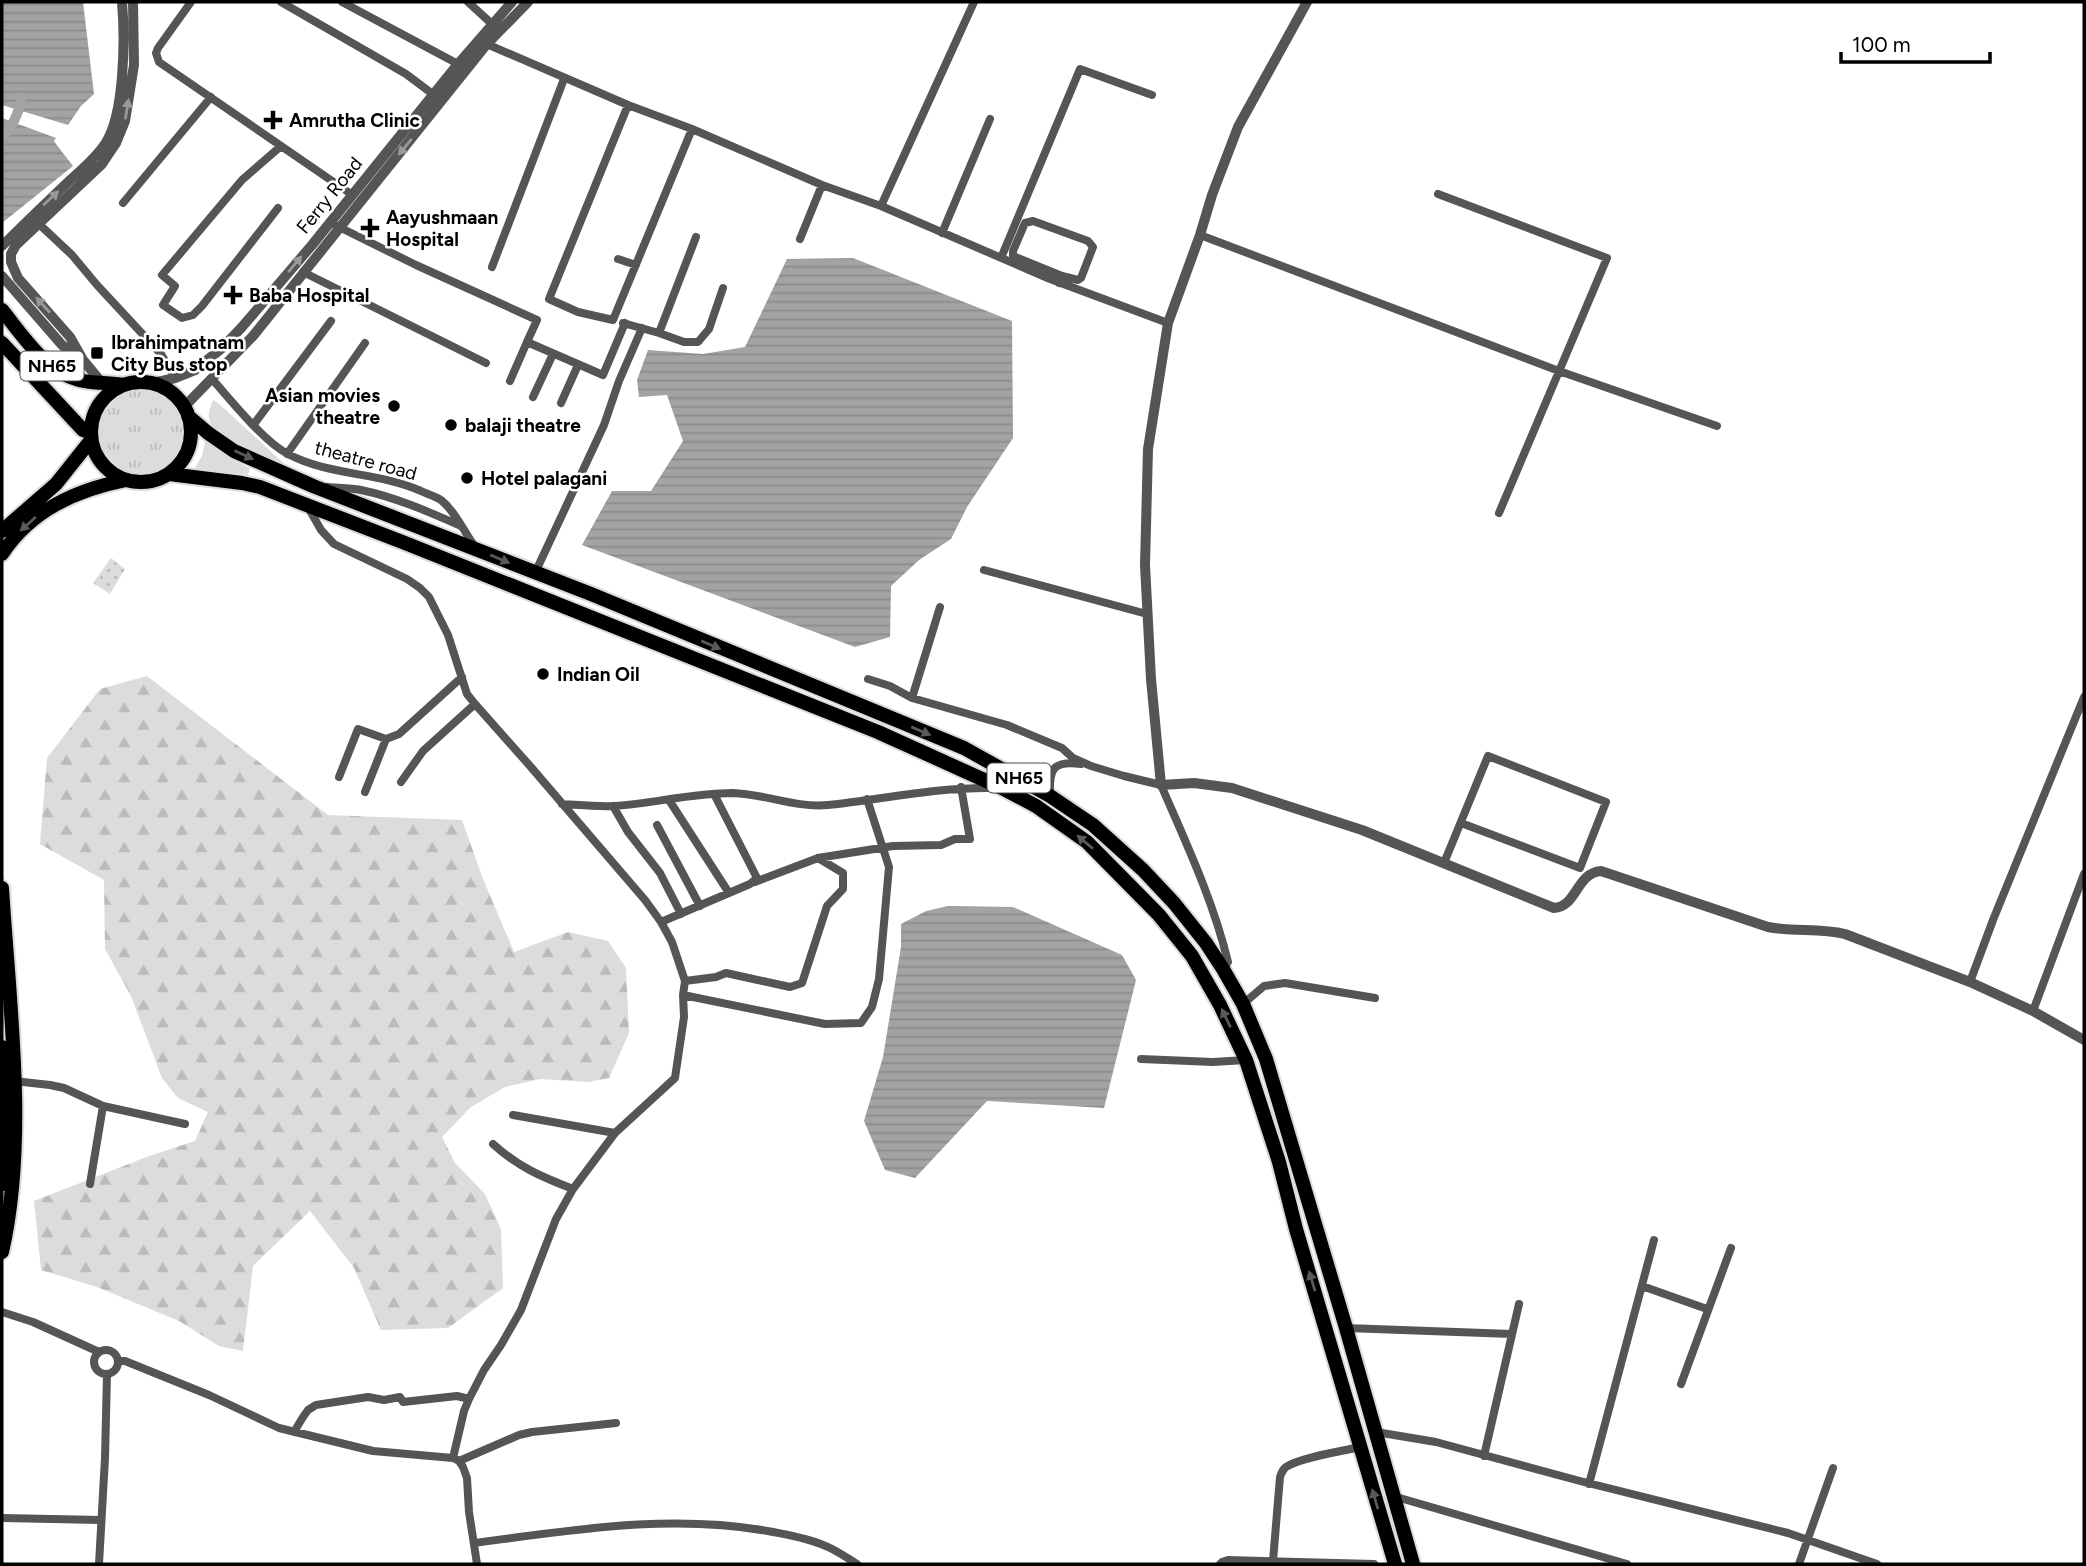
<svg xmlns="http://www.w3.org/2000/svg" width="2086" height="1566" font-family="Figtree,sans-serif">
  <style>
    .grass { fill: url(#grass-tufts) }
    .forest { fill: url(#forest-firs) }
    .park { fill: url(#park-dots) }
    .garden { fill: #dcdcdc }
    .water { fill: url(#water-rules) }
    .lines { fill: none; stroke-linecap: round; stroke-linejoin: round }
    .canal { stroke: #a3a3a3; stroke-width: 10 }
    .trunk-casing { stroke: #dbdbdb; stroke-width: 18 }
    .minor { stroke: #555; stroke-width: 8 }
    .tertiary { stroke: #555; stroke-width: 10 }
    .trunk { stroke: #000; stroke-width: 14 }
    .oneway { fill: #999 }
    .oneway2 { fill: #595959 }
    .poi-dot { fill: #000; stroke: #fff; stroke-width: 2.5 }
    .labels { text-anchor: middle; stroke-width: 5; stroke-linejoin: round; paint-order: stroke }
    .shield { fill: #fff; stroke: #4c4c4c; stroke-width: 2 }
    .shield-label { font-size: 18px; font-weight: bold; fill: #000 }
    .poi-label { font-size: 19px; font-weight: bold; fill: #000; stroke: #fff; text-anchor: start }
    .street-label { font-size: 19px; fill: #000; stroke: #fff }
  </style>
  <defs>
    <pattern id="grass-tufts" width="24" height="20" patternUnits="userSpaceOnUse" patternTransform="scale(1.75)"><rect width="24" height="20" fill="#dcdcdc"/><path d="M3 7l-1-3M5 7V3M7 7l1-3M15 17l-1-3M17 17v-4M19 17l1-3" fill="none" stroke="#bbb"/></pattern>
    <pattern id="forest-firs" width="22" height="20" patternUnits="userSpaceOnUse" patternTransform="scale(1.75)"><rect width="22" height="20" fill="#dcdcdc"/><path d="M5 1l3.5 6h-7zM16 11l3.5 6h-7z" fill="#bbb"/></pattern>
    <pattern id="park-dots" width="8" height="8" patternUnits="userSpaceOnUse" patternTransform="scale(1.75)"><rect width="8" height="8" fill="#dcdcdc"/><path d="M2 2h.1M6 6h.1" fill="none" stroke="#bbb" stroke-width="1.8" stroke-linecap="round"/></pattern>
    <pattern id="water-rules" width="6" height="5" patternUnits="userSpaceOnUse" patternTransform="scale(1.75)"><rect width="6" height="5" fill="#a3a3a3"/><path d="M0 2.5h6" fill="none" stroke="#8b8b8b"/></pattern>
  </defs>
  <rect width="100%" height="100%" fill="#fff"/>
  <path class="grass" d="M97 432a44 44 0 1 1 88 0a44 44 0 1 1-88 0Z"/>
  <path class="forest" d="M147 676 328 815 462 820 483 879 514 952 568 932 608 941 626 968 629 1033 609 1078 588 1082 540 1079 505 1087 471 1107 442 1137 455 1163 485 1194 501 1229 503 1288 448 1328 381 1330 354 1268 310 1211 253 1266 243 1351 219 1346 179 1321 97 1287 41 1270 34 1201 149 1156 195 1141 208 1112 178 1098 162 1078 131 996 105 949 104 880 40 844 47 758 100 689Z"/>
  <path class="park" d="M111 558 125 569 110 594 93 583Z"/>
  <path class="garden" d="M213 400 218 403 290 469C269 463 219 443 210 422 207 414 210 408 213 400Z
    M206 438 221 453 250 469 248 475 218 471H193L202 456Z"/>
  <path class="water" d="M2 2H83L94 94 81 106 68 125 2 105Z
    M2 118 56 138 54 141 56 144 73 166 2 223Z
    M853 258 1012 321 1013 438 967 507 951 539 919 560 891 586 890 637 855 647 582 545 612 491H651L683 441 667 395 639 397 637 380 648 350 703 354 745 347 787 259Z
    M948 906 1013 907 1122 955 1136 980 1104 1108 987 1101 915 1178 885 1170 864 1121 883 1057 901 947V924L926 911Z"/>
  <g class="lines">
    <path class="canal" d="M2 138C12 127 19 113 22 98"/>
    <defs>
      <path id="trunk" d="M2 310C23 336 45 371 79 380 94 384 109 382 124 385
        M2 343 83 430 91 433
        M91 432a50 50 0 1 1 100 0a50 50 0 1 1-100 0Z
        M188 416 208 433 234 451 313 486 591 594 964 748 1050 796 1093 825 1143 870 1174 903 1206 943 1223 969 1243 1004 1266 1059 1346 1328 1413 1564
        M169 474 242 483 260 487 405 543 878 732 1002 788 1036 806 1087 842 1159 915 1192 956 1220 1005 1246 1060 1279 1162 1296 1229 1395 1564
        M2 531 56 484 91 440
        M2 554C31 510 76 490 126 480
        M2 888C9 1003 28 1138 2 1252
        M2 1047 5 1109 2 1184"/>
    </defs>
    <use href="#trunk" class="trunk-casing"/>
    <path class="minor" d="M191 2 158 48 156 53 159 62 351 194
      M281 2 406 74 434 95
      M342 2 458 64
      M468 2 492 24
      M482 42 628 105 692 129 822 185 881 206 1050 279 1168 323
      M628 105 549 299 578 312 613 320 692 129
      M1438 194 1607 258 1499 513
      M123 203 211 97
      M881 206 974 2
      M278 208 202 306 193 315 182 318 163 305 175 286 162 275 242 180 281 146
      M39 224 72 255 97 285 161 354 175 378
      M335 225 416 265 537 320 527 342 603 375 625 323
      M942 233 990 119
      M1200 235 1559 371 1717 426
      M800 239 822 185
      M1001 258 1080 69 1152 95
      M618 259 636 265
      M492 267 564 79
      M303 272 486 363
      M1059 283 1062 276 1078 280 1081 278 1093 247 1088 241 1033 221 1025 223 1013 251V256L1062 276
      M623 323 659 333 696 237
      M659 333 684 342H698L709 329 723 288
      M212 379C231 400 264 442 288 454 329 476 379 472 421 491 427 494 435 496 441 500 455 511 465 533 475 547
      M510 381 527 342
      M533 397 553 354
      M561 403 578 365
      M254 424 331 321
      M287 454 365 343
      M327 487C338 488 350 488 361 490 395 497 429 512 461 526
      M308 507 321 530 334 544 407 579 420 588 429 597 448 635 467 694 475 704 530 766 645 900 661 922 672 942 685 981 683 995 684 1017 675 1078 615 1133 573 1189 556 1219 521 1310 501 1345 484 1370 469 1399 464 1411 453 1458
      M984 570 1147 614
      M535 573 604 425 619 381 642 328
      M868 679 890 686 912 698 1007 725 1062 748 1073 758 1091 766 1124 776 1161 785C1186 843 1213 900 1228 962L1223 969
      M912 698 940 607
      M339 777 358 729 386 739 399 734 462 677
      M401 782 423 751 475 704
      M365 792 386 739
      M1050 795C1049 770 1052 760 1081 764
      M669 800 729 893
      M562 804C579 805 598 807 615 806 655 803 693 793 733 793 765 794 795 808 828 805 884 799 937 787 993 788
      M613 806 628 832 660 873 681 914
      M657 825 700 906
      M1444 863 1488 756 1606 802 1580 868 1461 823
      M755 882 818 858 893 846 941 845 955 839H970L961 787
      M661 922 750 884 757 878 714 794
      M685 981 716 977 726 973 790 987 802 983 827 906 843 889V873L818 858
      M1970 982 1993 920 2084 697
      M683 995 825 1024 861 1023 872 1007 879 979 889 867 867 799
      M1243 1004 1264 986 1285 983 1375 998
      M2033 1011 2084 874
      M1141 1059 1213 1062 1246 1060
      M14 1081 50 1085 64 1088 103 1106 185 1124
      M513 1115 615 1133
      M493 1144C518 1167 542 1177 573 1189
      M90 1184 103 1106
      M1642 1286 1707 1309
      M2 1312 33 1322 99 1352
      M1346 1328 1512 1334
      M94 1362a12 12 0 1 1 24 0a12 12 0 1 1-24 0Z
      M118 1361H125L209 1395 279 1428 373 1451 453 1458 459 1461 463 1467 467 1478 469 1512 477 1564
      M1681 1384 1731 1248
      M294 1432 303 1417 308 1410 316 1405 368 1397 384 1400 400 1397 403 1402 457 1396 469 1399
      M1376 1432 1436 1442 1580 1481 1788 1533 1877 1564
      M1484 1456 1519 1304
      M459 1461 519 1435 532 1432 616 1423
      M1589 1484 1654 1240
      M1393 1496 1627 1564
      M2 1518 101 1520
      M474 1543C573 1530 673 1513 773 1532 793 1536 815 1540 834 1550 842 1554 850 1560 857 1564
      M1273 1561 1280 1477C1282 1472 1282 1470 1286 1467 1298 1458 1343 1451 1360 1447
      M99 1564 105 1458 107 1374
      M1220 1564 1222 1562 1228 1560 1374 1564
      M1799 1564 1833 1468"/>
    <path class="tertiary" d="M1307 2 1238 127 1212 195 1200 235 1168 323 1148 449 1145 565 1151 679 1161 785 1194 783 1232 788 1362 830 1554 908C1577 907 1576 873 1601 871L1768 927C1793 932 1820 928 1845 934L1970 982 2033 1011 2084 1040
      M2 246C24 224 46 203 68 182 81 170 95 159 105 144 125 115 125 37 122 2
      M2 276 62 345 79 358
      M102 383 83 360 70 337 18 278 11 262V254L16 245 102 164 116 143 125 121 134 65 133 2
      M153 383 175 378 195 370 222 348 242 327 312 245 458 64 512 2
      M184 407 253 336 486 45 528 2"/>
    <use href="#trunk" class="trunk"/>
  </g>
  <defs><path id="oneway-solid" d="M-6-.8H1V-3.2L6.5 0L1 3.2V.8H-6Z" transform="scale(1.75)"/></defs>
  <g class="oneway">
    <use href="#oneway-solid" transform="translate(127 109) rotate(-81)"/>
    <use href="#oneway-solid" transform="translate(405 147) rotate(130)"/>
    <use href="#oneway-solid" transform="translate(51 198) rotate(-43)"/>
    <use href="#oneway-solid" transform="translate(295 264) rotate(-50)"/>
    <use href="#oneway-solid" transform="translate(43 305) rotate(-132)"/>
  </g>
  <g class="oneway2">
    <use href="#oneway-solid" transform="translate(244 455) rotate(25)"/>
    <use href="#oneway-solid" transform="translate(28 524) rotate(138)"/>
    <use href="#oneway-solid" transform="translate(500 559) rotate(23)"/>
    <use href="#oneway-solid" transform="translate(711 645) rotate(23)"/>
    <use href="#oneway-solid" transform="translate(921 731) rotate(23)"/>
    <use href="#oneway-solid" transform="translate(1085 842) rotate(-140)"/>
    <use href="#oneway-solid" transform="translate(1226 1018) rotate(-116)"/>
    <use href="#oneway-solid" transform="translate(1312 1281) rotate(-107)"/>
    <use href="#oneway-solid" transform="translate(1375 1499) rotate(-106)"/>
  </g>
  <g class="poi-dot">
    <path d="M269.5 109.5h7v7h7v7h-7v7h-7v-7h-7v-7h7z"/>
    <path d="M366.5 217.5h7v7h7v7h-7v7h-7v-7h-7v-7h7z"/>
    <path d="M229.5 284.5h7v7h7v7h-7v7h-7v-7h-7v-7h7z"/>
    <rect x="90" y="346" width="14" height="14" rx="3.5"/>
    <circle cx="394" cy="406" r="7"/>
    <circle cx="451" cy="425" r="7"/>
    <circle cx="467" cy="478" r="7"/>
    <circle cx="543" cy="674" r="7"/>
  </g>
  <g class="labels">
    <g class="shield">
      <rect x="20.5" y="351.5" width="63" height="29" rx="5"/>
      <rect x="987.5" y="763.5" width="63" height="29" rx="5"/>
    </g>
    <g class="shield-label">
      <text x="52" y="372">NH65</text>
      <text x="1019" y="784">NH65</text>
    </g>
    <g class="poi-label">
      <text x="289" y="127">Amrutha Clinic</text>
      <text x="386" y="224">Aayushmaan<tspan x="386" dy="22">Hospital</tspan></text>
      <text x="249" y="302">Baba Hospital</text>
      <text x="111" y="349">Ibrahimpatnam<tspan x="111" dy="22">City Bus stop</tspan></text>
      <text x="380" y="402" text-anchor="end">Asian movies<tspan x="380" dy="22">theatre</tspan></text>
      <text x="465" y="432">balaji theatre</text>
      <text x="481" y="485">Hotel palagani</text>
      <text x="557" y="681">Indian Oil</text>
    </g>
    <g class="street-label">
      <text transform="translate(329 195) rotate(-51)" y="7">Ferry Road</text>
      <text transform="translate(366 460) rotate(15)" y="7">theatre road</text>
    </g>
  </g>
  <rect width="2086" height="1566" fill="none" stroke="#000000" stroke-width="7"/>
  <path d="M1841 52v10h149v-10" fill="none" stroke="#000000" stroke-width="3.5"/>
  <text x="1852" y="52" font-size="21" fill="#000000" stroke="#ffffff" stroke-width="5" paint-order="stroke">100 m</text>
</svg>
